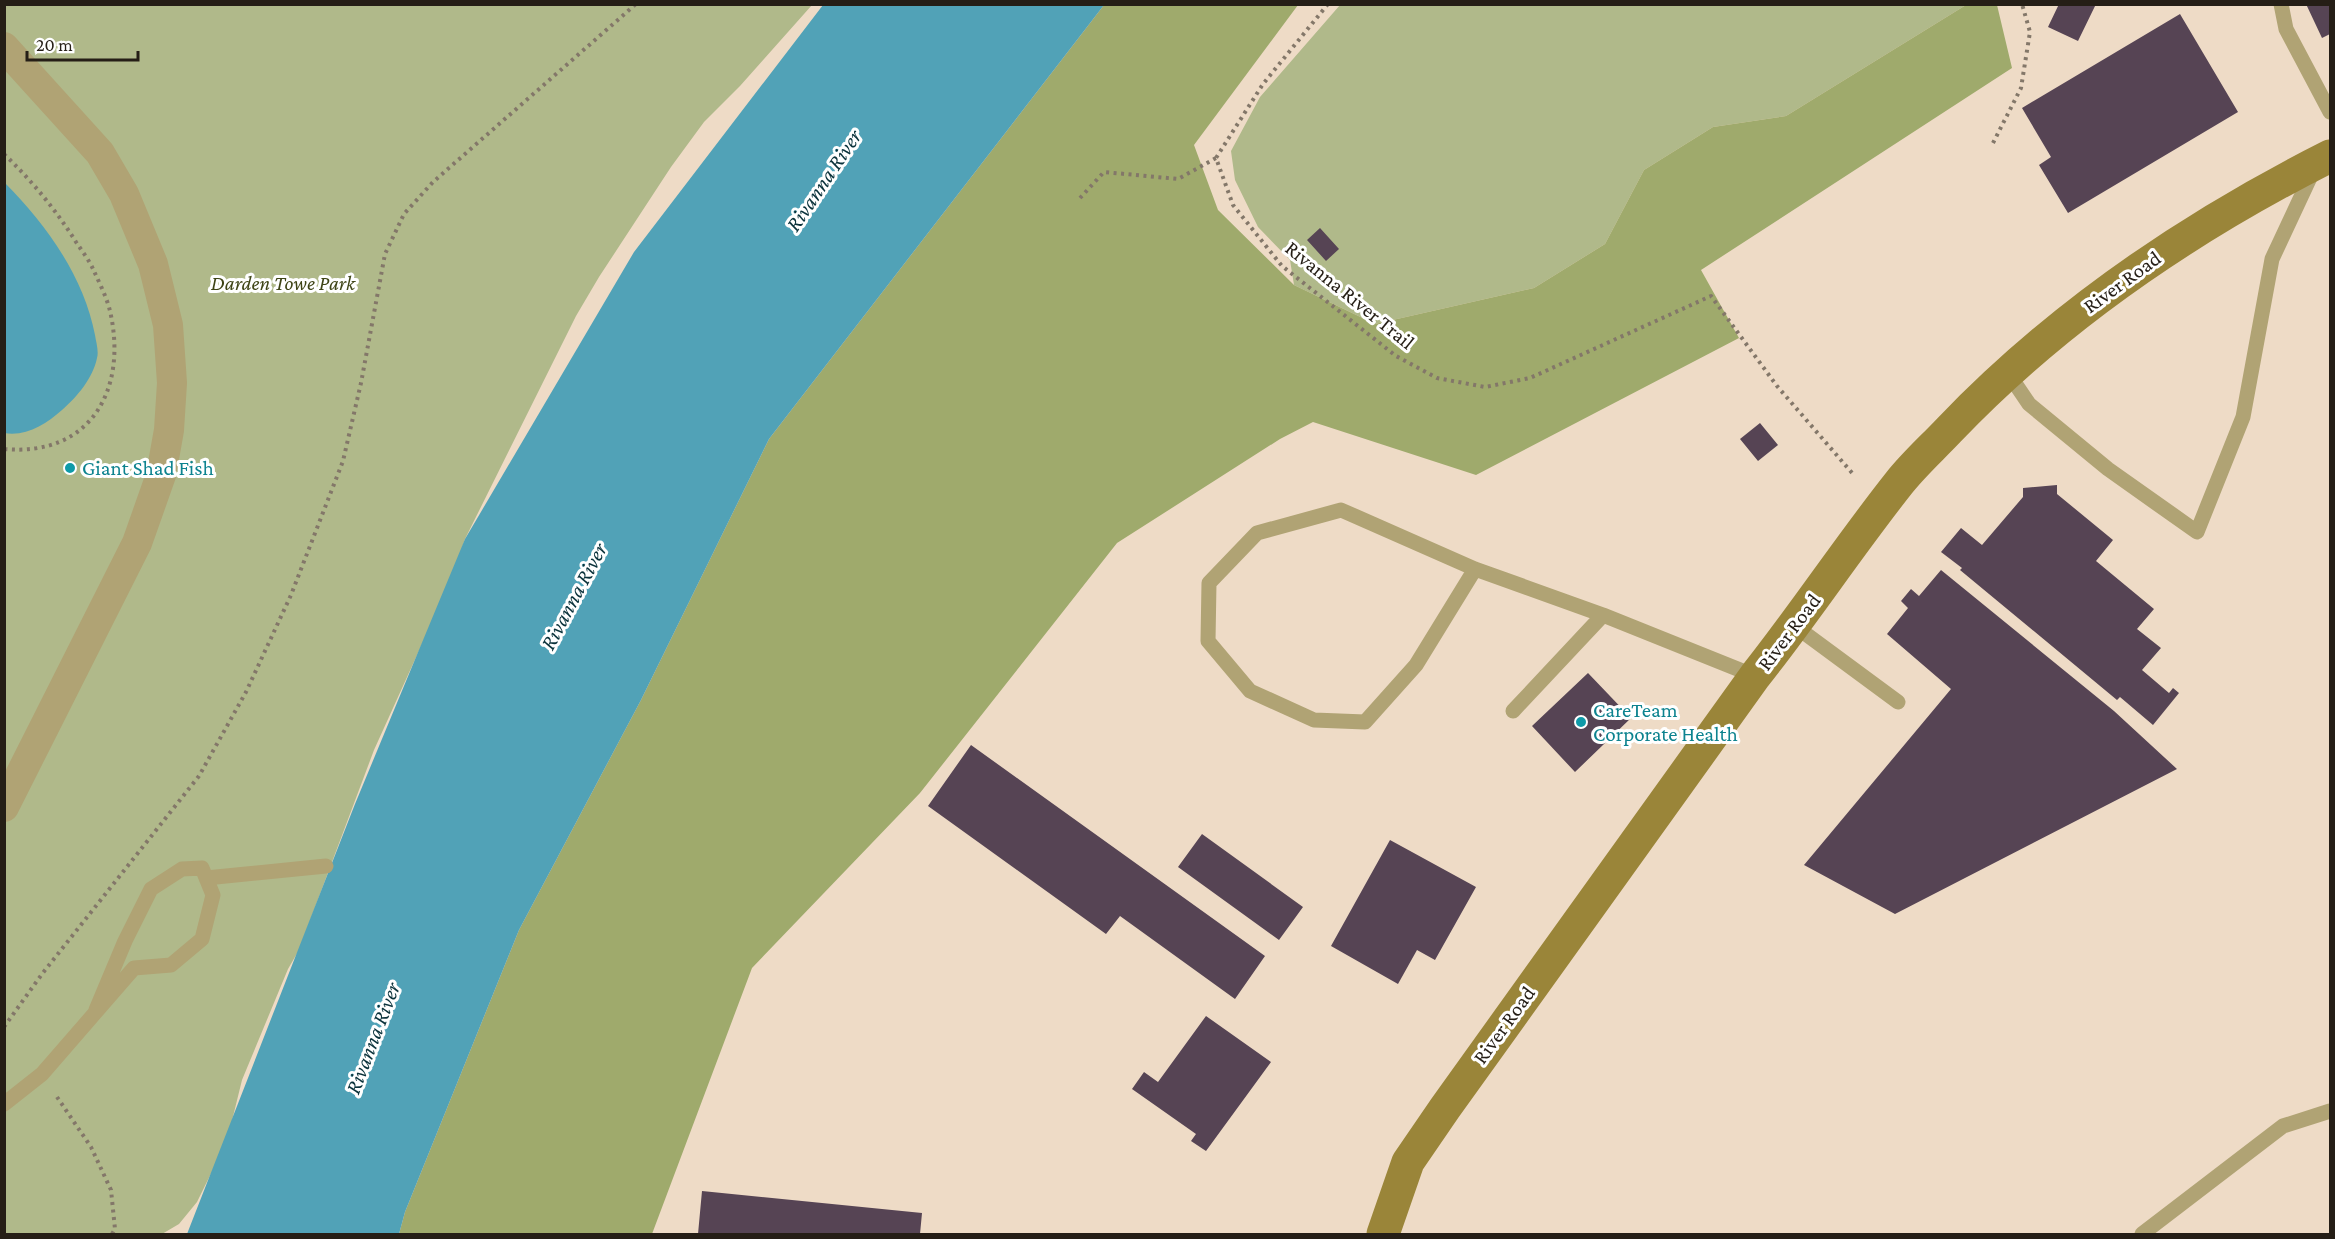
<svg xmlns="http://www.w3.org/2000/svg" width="2335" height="1239" font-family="'Crimson Pro',serif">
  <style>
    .green { fill: #b0b98a }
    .forest { fill: #9faa6c }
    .water { fill: #51a2b7 }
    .building { fill: #564454 }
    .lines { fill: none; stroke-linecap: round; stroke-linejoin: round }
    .path { stroke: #837769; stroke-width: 4; stroke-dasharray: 3 4.5; stroke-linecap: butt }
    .lane { stroke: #b0a374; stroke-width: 15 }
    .street { stroke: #b0a374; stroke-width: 30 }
    .secondary { stroke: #9a8539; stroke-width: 33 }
    .culture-dot { fill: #0f9aa8; stroke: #fff; stroke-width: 2 }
    .labels { text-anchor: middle; stroke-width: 6; stroke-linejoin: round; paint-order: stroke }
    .street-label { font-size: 21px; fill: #251e16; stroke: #fff }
    .park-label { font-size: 21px; font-style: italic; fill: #3e4415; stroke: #fff }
    .culture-label { font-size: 21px; fill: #0d838f; stroke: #fff; text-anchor: start }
    .water-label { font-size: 22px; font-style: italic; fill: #0a323b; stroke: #fff }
  </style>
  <rect width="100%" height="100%" fill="#eedbc6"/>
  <path class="green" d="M5 5H812L740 86 704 122 671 167 599 277 576 316 465 539 451 580 374 750 299 950 288 969 242 1080 227 1141 197 1202 179 1224 162 1234H5Z
    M1340 5H1966L1786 116 1713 127 1644 170 1605 244 1534 288 1375 324 1294 285 1290 260 1258 227 1235 180 1231 151 1260 97Z"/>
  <path class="forest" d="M1104 5H1298L1194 145 1218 210 1294 285 1375 324 1534 288 1605 244 1644 170 1713 127 1786 116 1966 5H1997L2012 68 1701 270 1739 338 1476 475 1313 422 1280 439 1117 543 920 793 752 968 652 1234H399L405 1212 519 930 641 700 769 439Z"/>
  <path class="water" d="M823 5H1104L769 439 641 700 519 930 405 1212 399 1234H187L355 804 465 539 634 252Z
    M5 183C46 224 84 277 95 335 96 342 99 351 97 358 93 378 77 397 62 410 46 424 26 437 4 433Z"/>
  <path class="building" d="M2059 4H2096L2078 41 2048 27Z
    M2306 4H2330V34L2322 38Z
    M2180 14 2238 112 2068 213 2039 165 2051 157 2022 108Z
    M1320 228 1339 249 1326 261 1307 240Z
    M1760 423 1778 445 1758 461 1740 439Z
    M2057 485V494L2113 540 2096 561 2154 609 2137 629 2161 648 2142 670 2169 693 2173 688 2179 693 2153 725 2120 697 2117 700 1960 570 1962 568 1941 552 1961 528 1982 545 2023 497V488Z
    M1941 570 2114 711 2177 769 1895 914 1804 865 1951 689 1887 634 1908 608 1901 601 1911 589 1919 596Z
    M1588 673 1631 718 1575 772 1532 726Z
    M971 745 1265 956 1235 999 1120 916 1106 934 928 806Z
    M1202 834 1303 907 1279 940 1178 867Z
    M1390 840 1476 887 1435 960 1417 950 1398 984 1331 946Z
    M1206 1016 1271 1062 1206 1151 1191 1141 1196 1134 1132 1089 1144 1072 1158 1082Z
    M702 1191 922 1213 920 1234H698Z"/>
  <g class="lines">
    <path class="path" d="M1328 4 1263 84 1216 158 1233 205 1282 266 1396 356 1437 378 1485 387 1530 378 1711 296 1777 386 1853 474
      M1993 143 2021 88 2030 32 2022 4
      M4 154C32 181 56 210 76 242 82 251 89 260 93 269 99 282 107 298 110 311 128 389 91 457 4 449
      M1080 198 1104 172 1178 179 1216 158
      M4 1027 42 974 199 776 246 692 291 595 343 461 361 383 385 254 404 214 433 182 636 4
      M57 1097 91 1147 111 1190 115 1229 112 1234"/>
    <path class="lane" d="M2281 4 2286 29 2330 112
      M2008 373 2029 404 2108 469 2197 532 2243 417 2272 259 2314 169
      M1475 569 1416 665 1365 722 1314 720 1250 691 1208 641 1209 583 1257 533 1341 510 1475 569 1603 615 1755 676
      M1795 626 1898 702
      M1513 711 1603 615
      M206 878 326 866
      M4 1104 42 1074 134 968 171 965 202 939 213 895 202 868 182 869 151 889 125 941 96 1010
      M2142 1234 2283 1126 2330 1111"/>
    <path class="street" d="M4 47 100 153 124 194 153 264 168 325 172 383 169 430 161 475 137 543 4 807"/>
    <path class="secondary" d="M1383 1234 1408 1162 1445 1108 1755 676C1805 613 1849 546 1899 483 1914 464 1932 448 1949 430 2059 315 2189 227 2330 156"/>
  </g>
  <g class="culture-dot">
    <circle cx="70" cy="468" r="6"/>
    <circle cx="1581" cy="722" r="6"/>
  </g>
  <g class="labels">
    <g class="street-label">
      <text transform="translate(2122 282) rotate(-36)" y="7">River Road</text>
      <text transform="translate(1350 295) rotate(39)" y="7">Rivanna River Trail</text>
      <text transform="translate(1789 632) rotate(-53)" y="7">River Road</text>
      <text transform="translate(1504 1025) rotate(-54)" y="7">River Road</text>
    </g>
    <g class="park-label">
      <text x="283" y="290">Darden Towe Park</text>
    </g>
    <g class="culture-label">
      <text x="82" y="475">Giant Shad Fish</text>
      <text x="1593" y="717">CareTeam<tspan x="1593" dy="24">Corporate Health</tspan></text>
    </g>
    <g class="water-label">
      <text transform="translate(823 180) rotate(-56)" y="8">Rivanna River</text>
      <text transform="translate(573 596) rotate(-62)" y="8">Rivanna River</text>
      <text transform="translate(372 1038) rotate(-69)" y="8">Rivanna River</text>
    </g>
  </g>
  <rect width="2335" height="1239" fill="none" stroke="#251e16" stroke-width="12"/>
  <path d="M27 51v9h111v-9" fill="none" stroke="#251e16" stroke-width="3"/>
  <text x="36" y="51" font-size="18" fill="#251e16" stroke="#ffffff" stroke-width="4.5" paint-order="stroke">20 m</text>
</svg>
